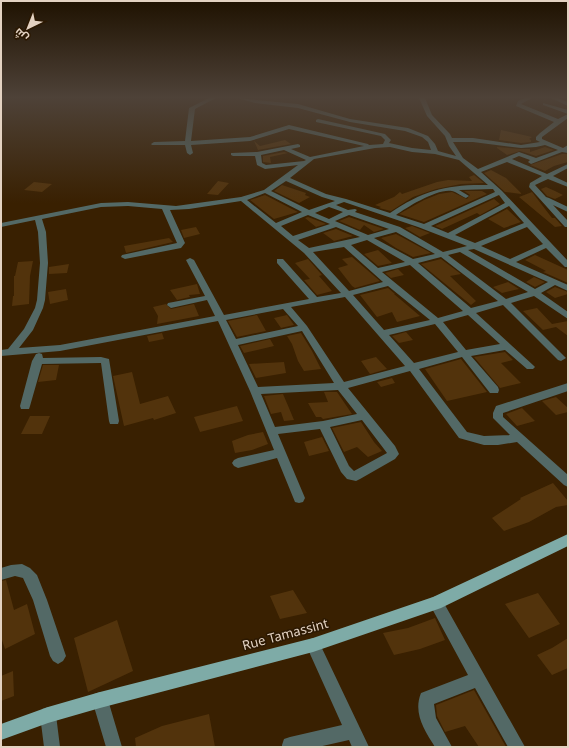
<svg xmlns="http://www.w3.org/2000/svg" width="569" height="748" font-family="'Noto Sans',Cairo,sans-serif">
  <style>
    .building { fill: #52330c }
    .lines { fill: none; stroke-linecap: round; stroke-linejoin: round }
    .minor { fill: #536966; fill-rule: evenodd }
    .major { fill: #7eaba7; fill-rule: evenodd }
    .labels { text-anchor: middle; stroke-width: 3; stroke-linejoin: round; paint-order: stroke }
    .near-street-label { font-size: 13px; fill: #e3d2c2; stroke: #2b1802 }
  </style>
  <rect width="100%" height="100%" fill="#392001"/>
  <path class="building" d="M501 130 532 137 529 139 531 140V142L521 143 499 140Z
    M285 140 291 144 258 150 254 141 260 146Z
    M497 147 521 149H530V152L545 147 554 150 536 156 520 151 507 155 497 148Z
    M284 152 288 153 270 157 271 163 263 162V156Z
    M562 154H568V162L554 166 545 171 530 165Z
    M491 170 506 178 522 194 505 192 484 173Z
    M474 175 484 183 461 184 436 189 413 197 391 211 379 208 381 207 375 205 394 197 400 192 402 194 437 182 448 180 472 181 469 177Z
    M218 181 229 183 218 195 207 194Z
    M34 182 52 184 42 192 24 190Z
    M282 185 306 193 305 195 310 197 299 203 274 191Z
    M546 187 555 191 563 195 555 199 547 196 541 189Z
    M464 191H482L487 194 424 222 399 214 424 200 439 194 452 192 467 199 470 195Z
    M532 192 552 218H555L562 226 555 227 519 197Z
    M265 195 290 208 298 212 274 219 250 200Z
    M494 199 500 204 480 215 477 213 442 229 435 226Z
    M507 209 521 222 504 228 488 219Z
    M308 217 324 223 326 224 316 227 305 218Z
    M349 217 384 229 374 232 364 225 360 230 339 221Z
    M412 226 417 228 430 233 420 237 405 228Z
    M196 227 200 234 184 238 181 230Z
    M336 229 353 236 334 241 323 233Z
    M396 234 431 253 413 257 396 248 381 238Z
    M169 238 173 242 126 253 124 246Z
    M378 250 392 263 378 266 364 254Z
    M535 255 568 270V283L543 272 546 271 525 260Z
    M352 257 380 281 355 288 352 286 338 268 348 265 342 259Z
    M308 259 322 275 319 276 332 291 317 295 304 280 310 279 295 263Z
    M441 259 461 274 450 276 476 301 471 305 421 264Z
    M33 261 30 276 29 304 12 306 13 296H14V276H15L18 262Z
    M69 264 67 273 49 274V267Z
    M398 269 404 275 391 278 385 273Z
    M534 277 545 282 535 287 526 282Z
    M508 282 519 289 502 293 493 287Z
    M197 284 200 294 189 295 190 297 177 300 170 290Z
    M555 287 568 292V294L555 298 546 292Z
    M388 288 395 294H394L420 316 397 322 392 312 377 317 360 295Z
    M66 289 68 300 50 304 48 292Z
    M166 304 171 309 194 304 199 316 157 324 158 316 153 307Z
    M537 308 552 324 568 321V336L556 327 543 330 523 311Z
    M257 315 266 331 237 337 228 321Z
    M287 315 294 325 281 328 274 318Z
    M406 332 413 340 399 343 392 336Z
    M162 333 164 339 149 342 147 336Z
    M301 333 312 351 321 369 304 371 298 361 292 344 287 336Z
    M270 339 274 346 244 353 240 346Z
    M505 352 513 360 501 363 521 383 500 388 474 357Z
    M376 357 387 369 370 374 361 361Z
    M461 359 487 392 447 401 425 369Z
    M284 362 286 373 256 378 249 364Z
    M43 365H59L56 380 38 382Z
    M132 372 140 404 168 396 176 413 154 420 153 418 124 426 113 376Z
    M392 378 395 383 381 387 377 382Z
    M324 392H337L352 414 323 419 321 417H316L308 403 328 402Z
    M283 394 289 408 294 420 284 421 281 412 271 414 264 396Z
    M556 397 568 408V412L556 415 542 401Z
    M237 406 243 421 200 432 194 417Z
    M522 408 535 421 517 426 506 414Z
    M30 416H50L42 434H21Z
    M361 422 374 442 382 451 368 457 357 447 344 452 332 428Z
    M263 432 268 444 252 450 235 453 232 441 248 435Z
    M322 437 329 451 309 456 304 442Z
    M553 483 568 501V505L556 507 529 522 504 531 492 518 521 499 520 498Z
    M6 580 14 610 27 604 35 634 5 649 2 640H1V581Z
    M293 590 307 613 280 619 270 596Z
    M538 593 560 624 529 638 505 604Z
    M435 618 445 640 420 649 394 655 383 633 408 628Z
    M117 620 133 671 88 692 74 638Z
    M568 638V668L552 675 537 655 552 648Z
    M13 671 14 696 1 701V676Z
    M474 690 506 747H479L465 726 445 732 437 716 436 705Z
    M209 714 215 747H136L135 738 162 726Z"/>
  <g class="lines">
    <path class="minor" d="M209 98H216L195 109 191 141 250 137 289 125 368 144 369 145 383 144 385 140 381 136 316 122V120L318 119 385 134 391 140 389 143 412 148 431 150 428 142 422 137 405 131 350 122 298 108 255 103 237 98 298 104 350 119 408 128 428 136 435 144 438 151 456 156 449 146 445 136 427 116 419 98H425L432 115 450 134 452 138H473L521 145 540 142 536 140V137L540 133 554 122 516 106 518 101 525 98H532L521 104 558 119 568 114V118L542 137V139L563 148 568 145V153L562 152 531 164 528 162 530 160 519 156 512 159 547 174 568 164V168L553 176 568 183V187L548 179 535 185 546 197 549 198 568 207V212L553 205 568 221V227H565L529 187 530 183 542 176 507 162 481 172 502 191 568 261V267H565L546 248 516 262 568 285V291L555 285 541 293 568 312V319L534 296 511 303 566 358 561 361 558 360 503 305 476 313 533 365 535 367 533 369H527L505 350 471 356 498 387 499 390 498 393H490L462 357 419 369 467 432 484 436 510 435 493 418V413L496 406 568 383V391L503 413V417L568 475V487L564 485 517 442 498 445H484L459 438 410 371 348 388 395 446 399 454 395 459 360 479 356 481 347 479 341 472 320 429 278 434 305 498 303 502 299 503 295 502 277 458 238 468 234 466 232 463 234 460 238 458 274 450 250 391 218 321 60 351 1 356V350L8 349 24 329 35 308 37 300 40 263 38 232 35 220 1 227V223L101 203 128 202 176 206 241 197 264 190 298 165 265 169 257 165 255 156H233L231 155V153L257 152 298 144 300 145V147L291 149 310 157 364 146 289 129 250 141 191 145 193 153 190 155 187 153 185 145H152L151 144 154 142 185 141 189 108ZM453 142H473L521 148 536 147 545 145 558 150 536 158 519 152 478 169 463 158ZM390 147 412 152 435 154 459 160 488 185C449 184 423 190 390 213L346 199 326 194 290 178 314 159 375 148ZM284 150 306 160 304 161 266 165 262 163 261 155ZM286 181 322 197 335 201 309 210 271 191ZM493 189 495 192 424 224 396 215C407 207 438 188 452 191 457 192 461 196 466 198L469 196 459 190ZM265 193 302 212 276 223 247 200ZM499 195 505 203 448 233 431 226ZM241 201 304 253 341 293 317 297 283 259H277V263L309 299 224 315 194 260 190 258 186 260 205 296 168 303 167 305 171 308 207 300 215 316 60 345 19 348 33 330 43 308 45 300 48 263 46 232 42 219 101 207 128 206 162 209 177 243 122 255 121 257 125 259 181 248 185 243 170 210 189 209ZM344 202 418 227 467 246 443 252 400 227 355 212 357 210 355 209 348 210 336 205ZM509 206 524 223 475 243 455 235ZM329 207 343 212 329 219 315 213ZM308 215 330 224 293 236 281 226ZM349 215 389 229 368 235 335 221ZM336 227 360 237 309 248 298 240ZM527 227 543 244 510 259 481 246ZM396 232 435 254 413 259 374 238ZM367 240 405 262 378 268 351 245ZM344 247 383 282 349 291 313 252ZM474 249 548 282 535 289 468 250ZM460 252 528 292 506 299 448 255ZM441 257 498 301 471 308 418 263ZM410 265 463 311 438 318 382 272ZM388 286 430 320 384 330 353 295ZM345 297 405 366 344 382 307 326 291 307ZM283 309 298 326 236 339 226 320ZM468 315 500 344 466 350 443 322ZM435 324 458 352 414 363 389 335ZM302 331 334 383 258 387 238 345ZM338 390 357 414 323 421 275 427 261 394ZM362 420 387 453 354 471 349 466 330 427Z
      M551 98H558L568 102V106Z
      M543 103 568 110V114L543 105Z
      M39 353 42 354 43 358 101 357 109 359 119 421 118 424H110L109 421 101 363 42 364 30 406 29 409H21L20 406 32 361 36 354Z
      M22 564 30 568 37 575 47 600 66 656 63 661 58 664 53 661 50 656 33 600 23 578 15 576 1 580V568L11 565Z
      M436 596 441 598 525 747H508L475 688 434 704 436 718 452 747H435C424 730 413 713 421 693L468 675 429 603 431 598Z
      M313 638 318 640 369 747H352L349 740 318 747H282V745L284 739 290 737 342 725 306 645 308 640Z
      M100 692 106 694 108 700 122 747H106L92 700 94 694Z
      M48 707 54 709 56 715 60 747H44L40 715 42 709Z"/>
    <path class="major" d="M568 534V546L441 608 313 652 100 708 48 723 1 740V724L48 707 100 692 313 638 433 597Z"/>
  </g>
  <linearGradient id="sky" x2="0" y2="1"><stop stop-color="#1f1201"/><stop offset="0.48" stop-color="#4e4238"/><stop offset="1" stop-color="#4e4238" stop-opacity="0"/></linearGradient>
  <rect width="569" height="203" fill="url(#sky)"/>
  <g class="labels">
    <g class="near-street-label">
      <text transform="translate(285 634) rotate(-15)" y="5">Rue Tamassint</text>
    </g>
  </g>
  <rect width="569" height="748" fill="none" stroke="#e3d2c2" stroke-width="4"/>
  <g transform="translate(28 28) rotate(223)" stroke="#2b1802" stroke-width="3" paint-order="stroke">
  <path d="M0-3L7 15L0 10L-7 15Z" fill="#e3d2c2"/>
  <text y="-6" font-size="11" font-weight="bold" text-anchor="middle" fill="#e3d2c2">ش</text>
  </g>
</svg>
